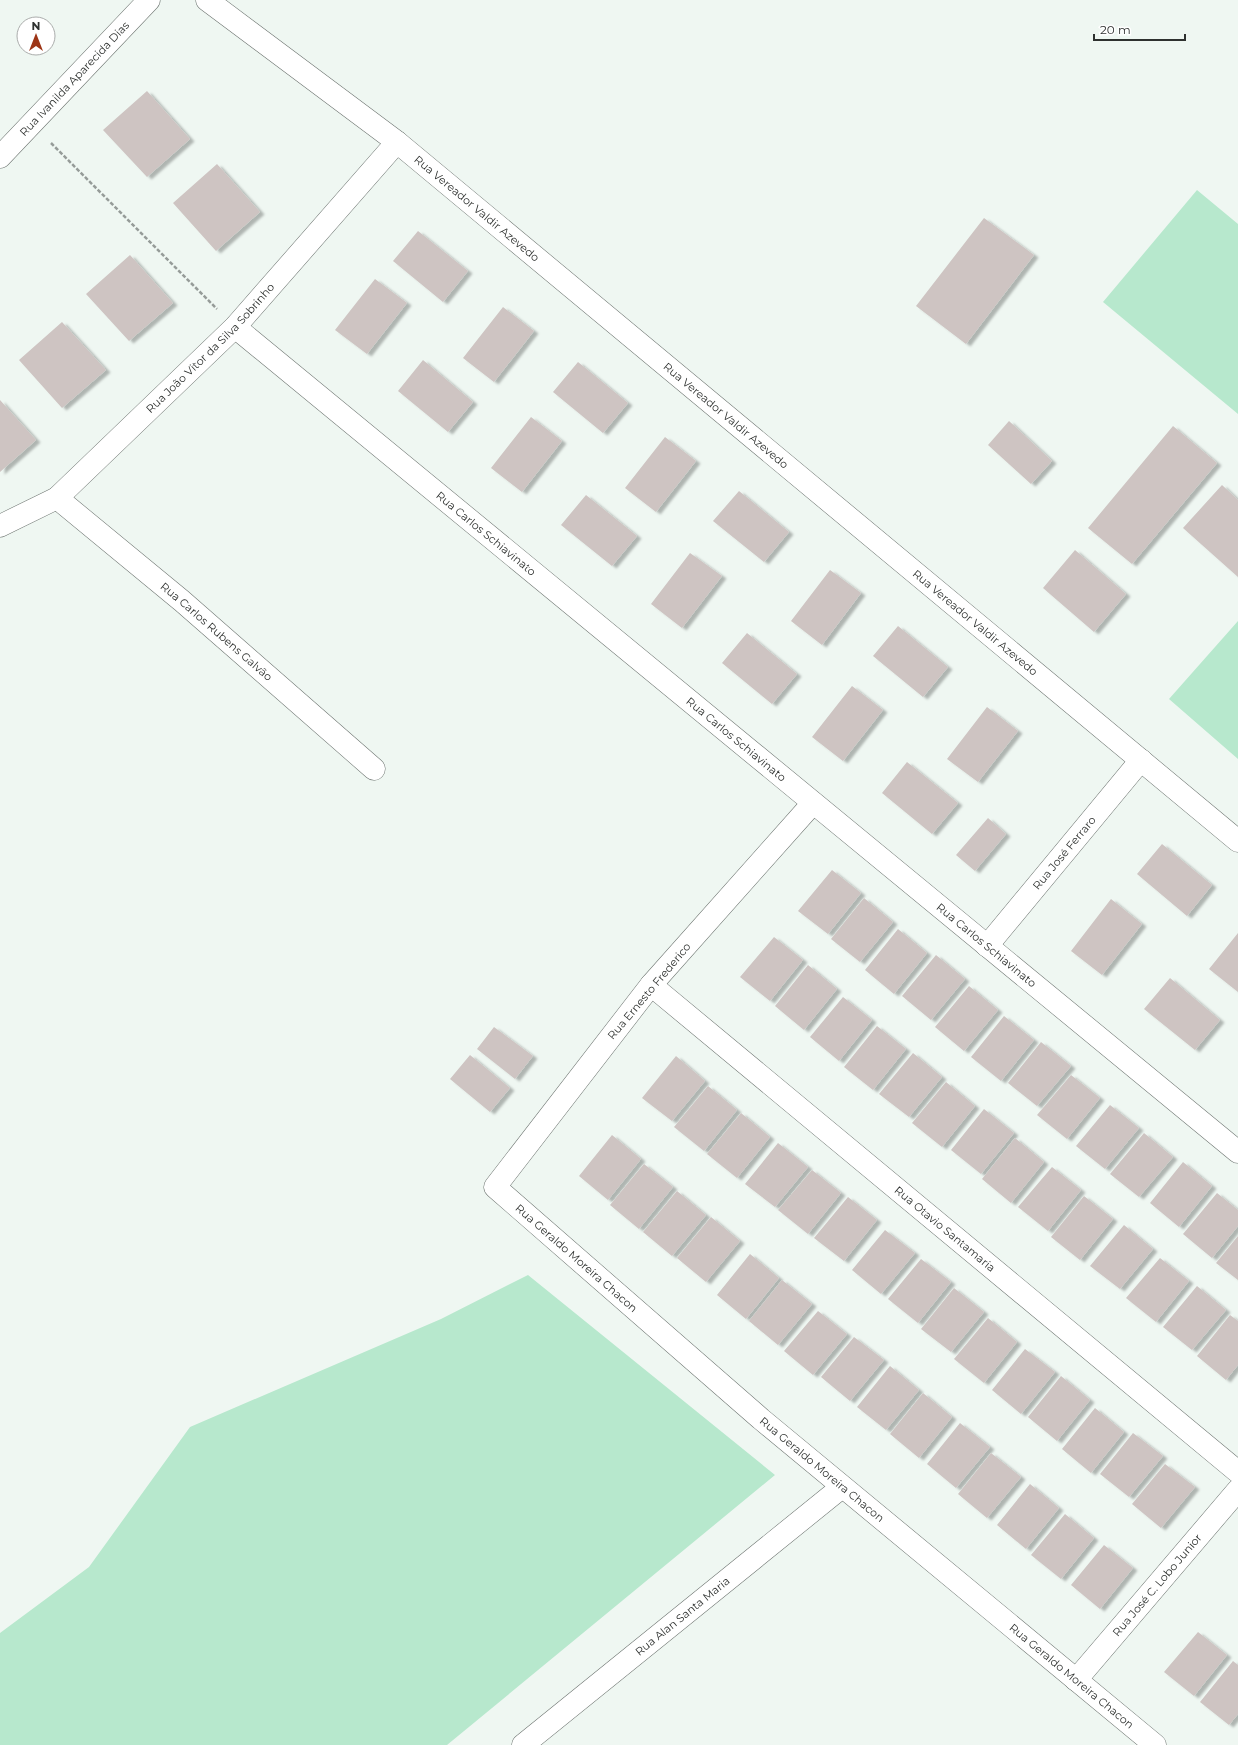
<svg xmlns="http://www.w3.org/2000/svg" width="1238" height="1745" font-family="Montserrat,sans-serif">
  <style>
    .green { fill: #b7e8cd }
    .building { fill: #cec4c2; filter: url(#shadow) }
    .lines { fill: none; stroke-linecap: round; stroke-linejoin: round }
    .minor-casing { stroke: #6d7470; stroke-width: 23 }
    .path { stroke: #969c99; stroke-width: 2.5; stroke-dasharray: 4 2; stroke-linecap: butt }
    .minor { stroke: #fff; stroke-width: 22 }
    .labels { text-anchor: middle; stroke-width: 4; stroke-linejoin: round; paint-order: stroke }
    .street-label { font-size: 11px; fill: #2e312f; stroke: #fff }
  </style>
  <defs>
    <filter id="shadow"><feDropShadow dx="4.5" dy="2.5" stdDeviation="1" flood-color="#0004"/></filter>
  </defs>
  <rect width="100%" height="100%" fill="#eff7f2"/>
  <path class="green" d="M1197 190 1238 224V414L1103 302Z
    M1238 621V759L1169 699Z
    M528 1275 775 1475 447 1745H0V1633L89 1567 190 1427 441 1319Z"/>
  <path class="building" d="M147 91 190 139 147 177 103 130Z
    M217 164 260 212 216 251 173 203Z
    M984 218 1034 255 966 344 916 306Z
    M418 231 468 271 443 302 393 261Z
    M130 255 173 303 129 341 86 294Z
    M375 279 407 303 367 354 335 330Z
    M503 307 534 331 494 382 463 358Z
    M62 322 106 370 62 408 19 360Z
    M423 360 473 402 448 432 398 391Z
    M578 362 628 403 603 433 553 392Z
    M0 400 36 440 0 472Z
    M531 417 562 441 522 492 491 468Z
    M1009 421 1052 461 1031 484 988 445Z
    M1173 426 1217 463 1132 564 1088 528Z
    M665 437 696 461 656 512 625 488Z
    M1222 485 1238 500V577L1183 528Z
    M739 491 789 532 764 562 713 521Z
    M586 495 637 536 612 566 561 525Z
    M1075 550 1126 594 1094 632 1043 588Z
    M690 553 722 576 682 628 651 604Z
    M830 570 861 593 822 645 791 621Z
    M898 626 948 667 923 697 873 656Z
    M747 633 797 674 772 704 722 663Z
    M852 686 883 710 843 761 812 737Z
    M987 707 1018 731 978 782 947 759Z
    M907 762 958 803 932 834 882 793Z
    M988 818 1006 834 975 871 956 855Z
    M1162 844 1212 885 1187 916 1137 874Z
    M832 870 861 893 828 934 798 911Z
    M864 898 893 922 860 962 831 939Z
    M1111 899 1142 924 1102 975 1071 951Z
    M898 929 927 953 894 994 865 970Z
    M1238 933V992L1209 969Z
    M774 937 803 960 770 1001 740 977Z
    M936 955 965 979 931 1020 902 996Z
    M808 965 837 989 804 1030 775 1006Z
    M1170 978 1220 1020 1195 1050 1144 1009Z
    M969 986 998 1010 964 1051 935 1027Z
    M843 997 872 1020 839 1061 810 1037Z
    M1004 1016 1034 1040 1001 1081 971 1057Z
    M877 1026 906 1049 873 1090 844 1067Z
    M494 1027 533 1056 515 1079 477 1049Z
    M1041 1042 1071 1066 1037 1106 1008 1083Z
    M913 1053 942 1077 909 1117 879 1094Z
    M470 1055 510 1088 490 1112 450 1079Z
    M676 1056 705 1081 672 1121 642 1098Z
    M1071 1075 1100 1098 1067 1139 1037 1115Z
    M946 1082 975 1106 942 1147 912 1123Z
    M708 1086 737 1110 704 1151 674 1127Z
    M1110 1105 1139 1128 1105 1169 1076 1146Z
    M984 1109 1014 1133 981 1174 951 1150Z
    M741 1113 770 1137 737 1178 707 1154Z
    M1144 1133 1173 1157 1139 1197 1110 1174Z
    M612 1135 641 1159 608 1200 579 1176Z
    M1015 1138 1044 1162 1011 1203 982 1179Z
    M778 1143 808 1167 775 1207 745 1184Z
    M1183 1162 1212 1186 1179 1227 1150 1203Z
    M644 1164 673 1187 639 1229 610 1205Z
    M1052 1167 1081 1190 1048 1231 1018 1207Z
    M812 1170 841 1193 808 1234 778 1210Z
    M677 1191 706 1215 672 1256 643 1232Z
    M1217 1193 1238 1210V1226L1212 1258 1183 1234Z
    M1084 1196 1113 1219 1080 1260 1051 1237Z
    M848 1197 877 1220 844 1261 814 1238Z
    M711 1217 740 1241 706 1282 677 1258Z
    M1124 1225 1153 1249 1120 1289 1090 1266Z
    M885 1230 915 1253 881 1294 852 1270Z
    M1238 1236V1280L1216 1263Z
    M750 1254 779 1278 746 1319 717 1295Z
    M1160 1258 1189 1281 1156 1322 1126 1298Z
    M921 1259 951 1282 918 1323 888 1299Z
    M782 1280 812 1304 778 1345 749 1321Z
    M1197 1286 1226 1310 1192 1350 1163 1327Z
    M954 1288 984 1312 951 1352 921 1329Z
    M818 1311 847 1334 813 1375 784 1351Z
    M1230 1315 1238 1321V1365L1226 1380 1197 1356Z
    M988 1318 1017 1342 984 1383 954 1359Z
    M854 1337 884 1360 850 1401 821 1377Z
    M1025 1349 1055 1372 1021 1414 992 1390Z
    M890 1366 919 1390 886 1430 857 1407Z
    M1061 1376 1090 1400 1057 1441 1028 1417Z
    M923 1393 952 1417 919 1458 890 1434Z
    M1095 1408 1124 1432 1091 1473 1062 1449Z
    M960 1423 990 1447 956 1488 927 1464Z
    M1133 1433 1163 1456 1129 1497 1100 1474Z
    M991 1453 1021 1477 987 1518 958 1494Z
    M1165 1464 1195 1487 1161 1528 1132 1504Z
    M1030 1484 1059 1508 1026 1549 997 1525Z
    M1065 1514 1094 1538 1061 1579 1031 1555Z
    M1104 1545 1133 1568 1100 1609 1071 1585Z
    M1198 1632 1227 1655 1194 1696 1164 1672Z
    M1233 1661 1238 1665V1714L1229 1725 1200 1702Z"/>
  <g class="lines">
    <defs>
      <g id="minor">
        <path id="s1" d="M207 0 397 142 1238 841"/>
        <path id="s2" d="M0 157 149 0"/>
        <path id="s3" d="M235 327 1238 1152"/>
        <path id="s4" d="M57 498 182 601 374 769"/>
        <path id="s5" d="M0 526 57 498 235 327 397 142"/>
        <path id="s6" d="M813 803 651 985 495 1187 761 1419 1155 1745"/>
        <path id="s7" d="M987 946 1141 760"/>
        <path id="s8" d="M651 985 1238 1472"/>
        <path id="s9" d="M1076 1680 1238 1490"/>
        <path id="s10" d="M523 1745 842 1487"/>
      </g>
    </defs>
    <use href="#minor" class="minor-casing"/>
    <path class="path" d="M51 143 217 309"/>
    <use href="#minor" class="minor"/>
  </g>
  <g class="labels">
    <g class="street-label">
      <text dy="4" stroke="none"><textPath href="#s2" startOffset="108">Rua Ivanilda Aparecida Dias</textPath></text>
      <text dy="4" stroke="none"><textPath href="#s1" startOffset="341">Rua Vereador Valdir Azevedo</textPath></text>
      <text dy="4" stroke="none"><textPath href="#s5" startOffset="278">Rua João Vitor da Silva Sobrinho</textPath></text>
      <text dy="4" stroke="none"><textPath href="#s1" startOffset="665">Rua Vereador Valdir Azevedo</textPath></text>
      <text dy="4" stroke="none"><textPath href="#s3" startOffset="325">Rua Carlos Schiavinato</textPath></text>
      <text dy="4" stroke="none"><textPath href="#s1" startOffset="989">Rua Vereador Valdir Azevedo</textPath></text>
      <text dy="4" stroke="none"><textPath href="#s4" startOffset="208">Rua Carlos Rubens Galvão</textPath></text>
      <text dy="4" stroke="none"><textPath href="#s3" startOffset="649">Rua Carlos Schiavinato</textPath></text>
      <text dy="4" stroke="none"><textPath href="#s7" startOffset="121">Rua José Ferraro</textPath></text>
      <text dy="4" stroke="none"><textPath href="#s3" startOffset="973">Rua Carlos Schiavinato</textPath></text>
      <text transform="translate(649 991) rotate(-50)" y="4">Rua Ernesto Frederico</text>
      <text dy="4" stroke="none"><textPath href="#s8" startOffset="382">Rua Otavio Santamaria</textPath></text>
      <text dy="4" stroke="none"><textPath href="#s6" startOffset="607">Rua Geraldo Moreira Chacon</textPath></text>
      <text dy="4" stroke="none"><textPath href="#s6" startOffset="931">Rua Geraldo Moreira Chacon</textPath></text>
      <text dy="4" stroke="none"><textPath href="#s9" startOffset="125">Rua José C. Lobo Junior</textPath></text>
      <text dy="4" stroke="none"><textPath href="#s10" startOffset="205">Rua Alan Santa Maria</textPath></text>
      <text dy="4" stroke="none"><textPath href="#s6" startOffset="1255">Rua Geraldo Moreira Chacon</textPath></text>
    </g>
  </g>
  <g transform="translate(36 36)"><circle r="19" fill="#ffffff" stroke="#abadac"/>
  <path d="M0-3L7 15L0 10L-7 15Z" fill="#9d3516"/>
  <text y="-6" font-size="11" font-weight="bold" text-anchor="middle" fill="#2e312f">N</text>
  </g>
  <path d="M1094 34v6h91v-6" fill="none" stroke="#2e312f" stroke-width="2"/>
  <text x="1100" y="34" font-size="12" fill="#2e312f" stroke="#ffffff" stroke-width="3" paint-order="stroke">20 m</text>
</svg>
